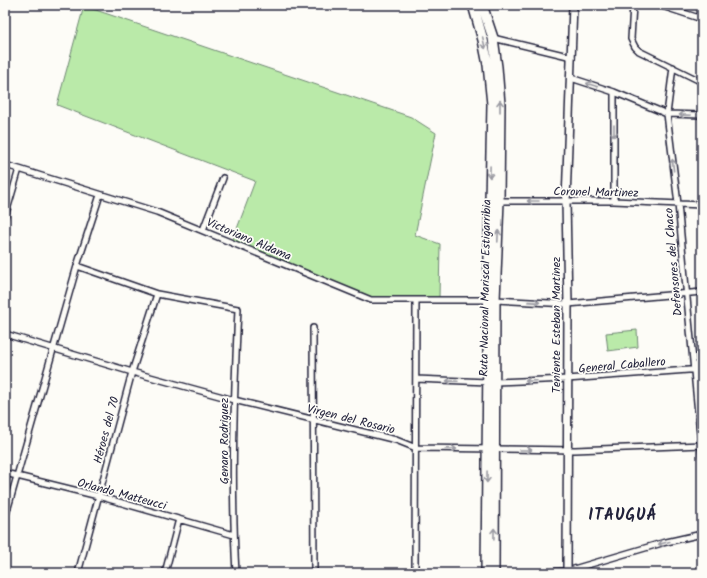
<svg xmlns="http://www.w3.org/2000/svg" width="707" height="578" font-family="Kalam,sans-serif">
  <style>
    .green { fill: #baeaa9; stroke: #6e8672 }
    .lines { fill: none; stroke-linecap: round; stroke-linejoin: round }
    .street-casing { stroke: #22223b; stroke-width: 8 }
    .secondary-casing { stroke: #22223b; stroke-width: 10 }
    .highway-casing { stroke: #22223b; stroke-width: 12 }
    .street { stroke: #fdfcf7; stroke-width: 5 }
    .secondary { stroke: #fdfcf7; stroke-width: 7 }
    .highway { stroke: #fdfcf7; stroke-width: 9 }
    .oneway { stroke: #9a9aa2 }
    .labels { text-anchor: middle; stroke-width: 3.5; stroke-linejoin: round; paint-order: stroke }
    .street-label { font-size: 12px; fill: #22223b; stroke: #fdfcf7 }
    .district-label { font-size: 16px; font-weight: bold; letter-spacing: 1px; fill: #22223b; stroke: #fdfcf7 }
  </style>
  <rect width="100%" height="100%" fill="#fdfcf7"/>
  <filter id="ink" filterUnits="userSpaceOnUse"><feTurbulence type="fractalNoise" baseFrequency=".025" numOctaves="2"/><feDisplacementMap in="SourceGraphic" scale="8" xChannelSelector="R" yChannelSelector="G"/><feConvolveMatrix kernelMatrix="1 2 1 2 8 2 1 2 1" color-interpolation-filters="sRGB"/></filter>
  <g filter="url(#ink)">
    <path class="green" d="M84 6 411 117 436 133 415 235 440 244 439 298H369L232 242 255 181 57 105Z
      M637 330 638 347 608 351 606 333Z"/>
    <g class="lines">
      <defs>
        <path id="street" d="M633 5 631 39 635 47 639 51 702 82
          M659 5 702 19
          M493 38 572 57
          M673 67 667 114 678 204 702 455
          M571 78 614 92 667 114 702 115
          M614 92V201
          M5 165 19 169 157 212 371 300H495L568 304 702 292
          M497 201H614L702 205
          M5 217 19 169
          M203 230 223 178
          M77 266 157 294 238 309C234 397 231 485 236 573
          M313 328 314 573
          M5 334 132 372 234 400 396 440 416 448 575 450 702 445
          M416 379 488 382
          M495 382 567 379 702 369
          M5 473 98 496 234 535
          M5 518 77 266 100 195
          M78 573 132 372 157 294
          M165 573 179 519
          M415 573 416 301
          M529 573 567 571 662 543 702 534"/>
        <path id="secondary" d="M567 573 568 304 566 201 573 5"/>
        <path id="highway" d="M473 5 483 40 488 65 492 104 489 249 486 573
          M482 5 493 38 497 67 500 104 499 201 495 300 494 573"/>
      </defs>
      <use href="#street" class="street-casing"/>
      <use href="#secondary" class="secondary-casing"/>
      <use href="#highway" class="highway-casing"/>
      <use href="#street" class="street"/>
      <use href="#secondary" class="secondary"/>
      <use href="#highway" class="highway"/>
    </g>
    <defs><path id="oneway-shaft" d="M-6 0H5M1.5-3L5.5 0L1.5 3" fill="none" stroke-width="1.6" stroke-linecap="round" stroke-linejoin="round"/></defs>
    <g class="oneway">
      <use href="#oneway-shaft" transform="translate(484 43) rotate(77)"/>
      <use href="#oneway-shaft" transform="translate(592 85) rotate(-162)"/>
      <use href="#oneway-shaft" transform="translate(500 106) rotate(-90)"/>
      <use href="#oneway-shaft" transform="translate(685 115) rotate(-178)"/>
      <use href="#oneway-shaft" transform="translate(614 131) rotate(90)"/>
      <use href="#oneway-shaft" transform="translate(673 165) rotate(-97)"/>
      <use href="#oneway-shaft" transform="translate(490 172) rotate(91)"/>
      <use href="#oneway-shaft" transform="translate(533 201) rotate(180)"/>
      <use href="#oneway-shaft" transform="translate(498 236) rotate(-88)"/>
      <use href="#oneway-shaft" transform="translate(534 302) rotate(4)"/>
      <use href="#oneway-shaft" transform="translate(452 381) rotate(-178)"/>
      <use href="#oneway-shaft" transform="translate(531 381) rotate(178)"/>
      <use href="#oneway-shaft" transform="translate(451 449) rotate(1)"/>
      <use href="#oneway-shaft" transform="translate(526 450)"/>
      <use href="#oneway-shaft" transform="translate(487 477) rotate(91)"/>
      <use href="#oneway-shaft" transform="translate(494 534) rotate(-89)"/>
      <use href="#oneway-shaft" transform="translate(664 543) rotate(166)"/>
    </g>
  </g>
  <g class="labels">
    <g class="street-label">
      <text transform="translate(596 192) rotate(1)" y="4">Coronel Martinez</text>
      <text transform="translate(249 239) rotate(23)" y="4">Victoriano Aldama</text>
      <text transform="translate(673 262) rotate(-95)" y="4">Defensores del Chaco</text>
      <text transform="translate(485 288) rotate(-89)" y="4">Ruta Nacional Mariscal Estigarribia</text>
      <text transform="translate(556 325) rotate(-90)" y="4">Teniente Esteban Martinez</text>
      <text transform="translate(622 365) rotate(-5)" y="4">General Caballero</text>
      <text transform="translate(351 419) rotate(14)" y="4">Virgen del Rosario</text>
      <text transform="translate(106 430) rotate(-75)" y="4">Héroes del 70</text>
      <text transform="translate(224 441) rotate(-90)" y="4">Genaro Rodriguez</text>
      <text transform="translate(122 494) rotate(15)" y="4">Orlando Matteucci</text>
    </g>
    <g class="district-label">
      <text x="623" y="520">ITAUGUÁ</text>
    </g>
  </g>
  <rect width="707" height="578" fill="none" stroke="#fdfcf7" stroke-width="20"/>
  <rect x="10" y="10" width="687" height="558" fill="none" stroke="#22223b" stroke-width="1.5" filter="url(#ink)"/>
</svg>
